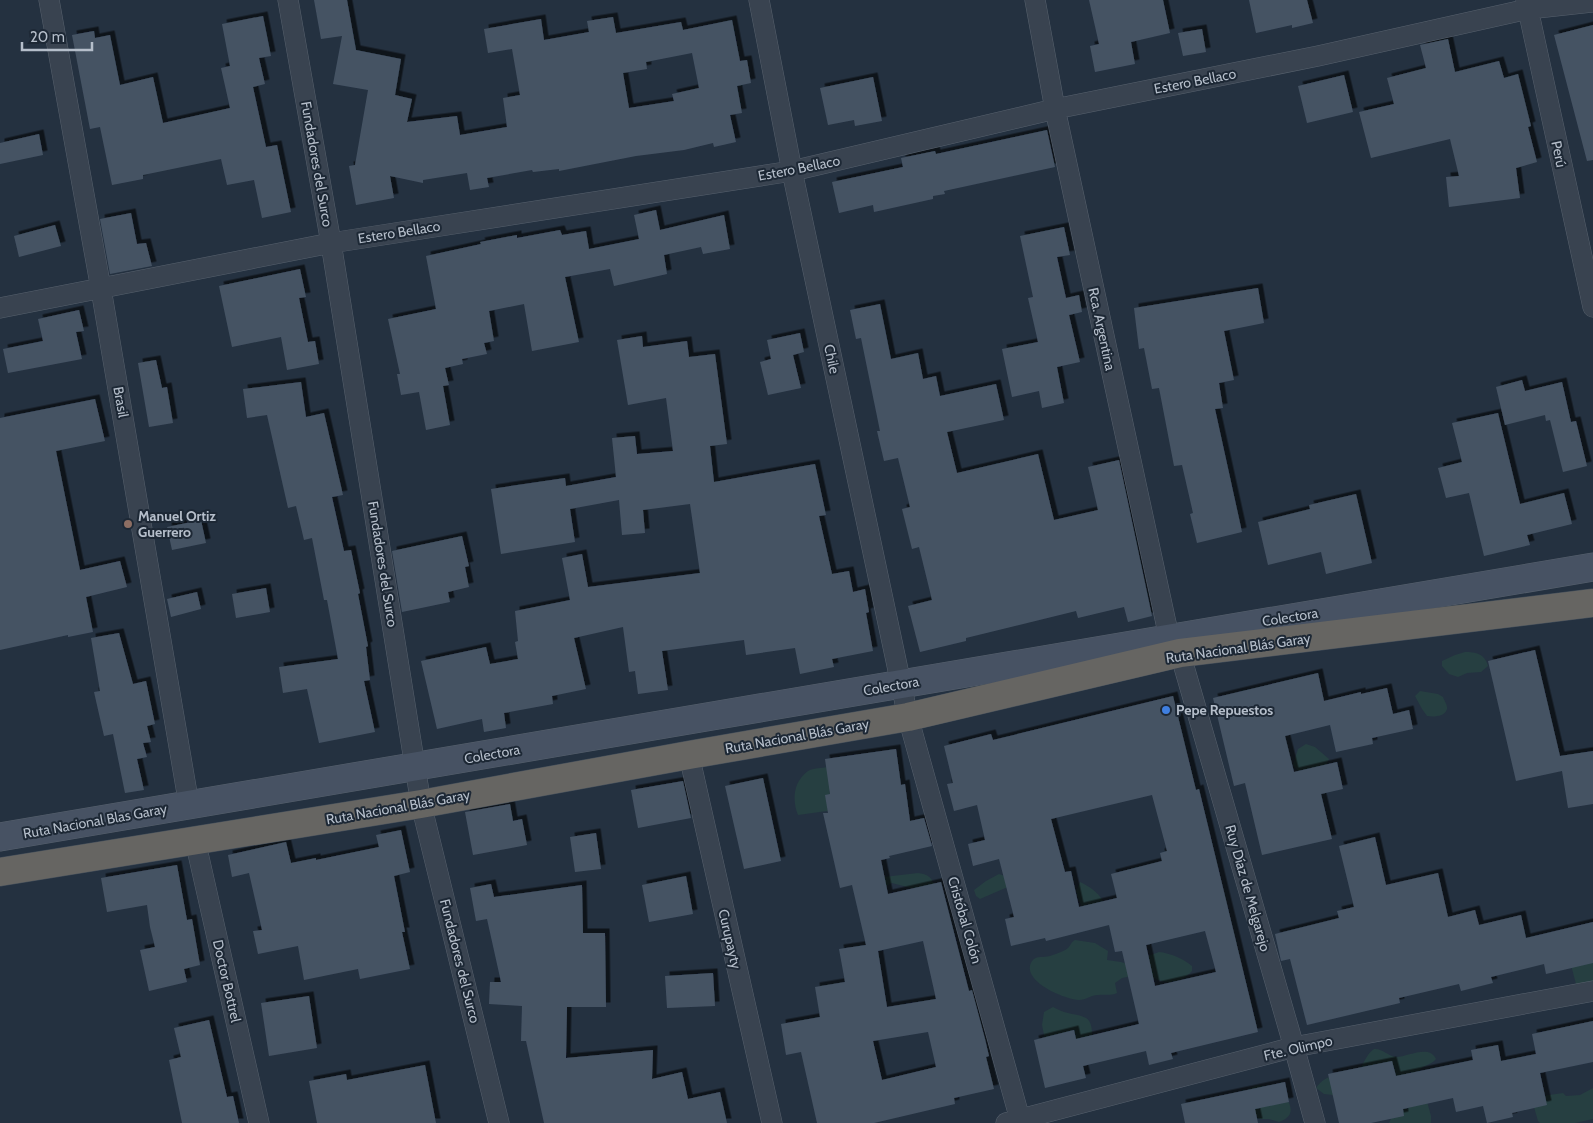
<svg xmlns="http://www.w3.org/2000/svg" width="1593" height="1123" font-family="Cabin,sans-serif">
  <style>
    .green { fill: #263f41 }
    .building { fill: #455364; fill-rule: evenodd; filter: url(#shadow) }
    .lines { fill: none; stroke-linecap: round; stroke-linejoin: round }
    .minor-casing { stroke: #57616d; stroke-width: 21 }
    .secondary-casing { stroke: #57616d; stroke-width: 29 }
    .trunk-casing { stroke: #434e5a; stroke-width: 29 }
    .minor { stroke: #394350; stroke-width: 20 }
    .secondary { stroke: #475263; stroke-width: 28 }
    .trunk { stroke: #666562; stroke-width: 28 }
    .education-dot { fill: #8d6e63; stroke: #1d2835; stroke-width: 2 }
    .shop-dot { fill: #3f7fe0; stroke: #1d2835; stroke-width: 2 }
    .labels { text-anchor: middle; stroke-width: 4; stroke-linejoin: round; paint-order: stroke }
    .street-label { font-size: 14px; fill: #b5beca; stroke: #1d2835 }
    .poi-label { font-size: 14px; font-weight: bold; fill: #b5beca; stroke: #1d2835; text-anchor: start }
  </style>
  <defs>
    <filter id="shadow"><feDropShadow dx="4.5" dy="-4.5" stdDeviation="0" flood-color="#0009"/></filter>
  </defs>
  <rect width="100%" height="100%" fill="#243140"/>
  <path class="green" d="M1465 652C1476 652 1485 654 1488 666L1481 672 1467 673 1458 677 1449 674 1442 666V661L1455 655Z
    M1420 691 1438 694 1443 697C1444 700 1448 706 1447 709 1445 717 1433 717 1427 716L1422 709 1415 696Z
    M1306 744 1315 747 1329 759 1325 767 1300 773 1293 765 1298 749Z
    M828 767 837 814 827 811 798 815C792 800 793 782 808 771 813 768 822 768 828 767Z
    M918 873C927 874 933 877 934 887L911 888 892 883 884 887 875 878Z
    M999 874 1005 876 1010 886 980 899 976 896 974 890 986 881Z
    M1080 882C1090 887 1097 891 1103 901L1083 910 1076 892Z
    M1593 928V989L1576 984 1571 965Z
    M1075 940 1095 943 1108 951 1107 960 1121 962 1130 965 1132 976 1122 978 1115 983 1117 993C1110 996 1105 994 1098 995 1091 995 1086 1000 1079 1000 1066 1000 1019 981 1032 961 1036 955 1044 958 1050 956 1055 954 1063 952 1068 948 1071 945 1071 942 1075 940Z
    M1159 952C1170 953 1184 959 1192 966V971C1180 985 1161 986 1148 973 1145 970 1143 963 1140 959Z
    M1053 1007C1057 1009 1063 1012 1068 1013 1086 1017 1093 1016 1092 1039L1045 1040 1042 1025 1044 1012Z
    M1374 1049C1382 1048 1388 1056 1396 1057 1408 1057 1429 1044 1436 1059 1431 1066 1422 1064 1419 1072L1431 1116V1123H1389L1391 1119 1389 1115 1333 1095 1324 1094 1316 1088C1326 1073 1340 1075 1357 1074 1362 1067 1367 1053 1374 1049Z
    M1257 1085 1282 1091C1290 1103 1298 1115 1279 1122L1269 1119H1260L1254 1114 1245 1091Z
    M1593 1088V1119L1575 1123H1540L1538 1121 1534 1107 1542 1096 1563 1093 1566 1096 1580 1095Z"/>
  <path class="building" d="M314 0H347L356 50 401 59 395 95 412 99 407 122 457 116 460 135 507 127 503 98 520 95 512 49 488 53 484 29 541 19 544 40 589 32 587 21 613 17 616 33 681 22 683 30 732 20 740 61 747 60 751 83 737 86 742 113 730 115 736 142 714 147 713 143 684 150 636 156 559 171V169L533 172 532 170 487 178 489 187 470 190 467 173 423 180V183L390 176 394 198 356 205 349 166 355 165 368 90 333 84 342 36 321 39ZM692 53 699 88 672 94 674 101 629 108 623 73 647 69 646 62Z
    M1089 0H1163L1170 33 1131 42 1135 64 1095 72 1090 46 1099 44Z
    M1249 0H1307L1313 23 1292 28V25L1256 33Z
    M263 16 271 56 259 58 265 84 253 87 266 147 277 145 291 212 262 218 254 180 227 185 221 159 143 175V179L112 185 100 127 90 129 72 35 94 31 95 38 110 35 120 85 153 77 163 123 230 108 221 68 230 66 222 24Z
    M1593 25V160L1587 161 1554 35Z
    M1202 29 1206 52 1183 56 1178 33Z
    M1448 39 1455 72 1499 61 1504 78 1518 74 1531 126 1528 127 1537 162 1516 168 1520 198 1449 207 1446 177 1459 176 1450 139 1371 158 1359 112 1394 104 1387 78 1426 68 1420 45Z
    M1344 75 1353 112 1307 123 1298 86Z
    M873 77 882 121 855 126 854 120 828 125 820 88Z
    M1047 130 1055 167 944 191 945 194 933 196V199L874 212 873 205 839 213 832 182 903 167 901 158 935 151 936 154Z
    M39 134 43 155 0 164V143Z
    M656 210 660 230 724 215 730 249 703 254 701 247 664 255 667 274 614 286 610 269 565 277 579 342 532 351 524 304 489 311 494 341 484 343 487 354 462 359 463 364 445 368 449 385 443 386 450 425 426 430 419 392 401 395 397 374H400L388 319 436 309 426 256 481 244 480 242 517 235V238L560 230 562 235 586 231 589 249 639 239 634 215Z
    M131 213 137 244 146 243 152 266 110 274 100 219Z
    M55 225 61 246 19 257 14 236Z
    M1064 227 1070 255 1057 257 1066 298 1079 295 1082 312 1069 315 1080 362 1057 367 1064 403 1042 408 1039 391 1012 397 1002 349 1038 342 1028 298 1033 297 1020 236Z
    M300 269 306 297 299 298 308 342 315 341 319 364 287 370 281 337 232 347 219 286Z
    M1258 288 1264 323 1224 331 1234 380 1219 383 1223 408 1215 409 1242 532 1197 543 1190 514 1193 513 1182 465 1174 466 1159 388 1152 389 1144 348 1139 349 1134 308Z
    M880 304 891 359 918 353 923 379 936 376 940 396 996 384 1004 420 947 432 957 473 1038 454 1054 520 1098 510 1088 467 1119 460 1152 616 1128 622 1124 607 1078 618 1076 611 966 638V641L920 652 908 606 932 600 919 547 912 549 902 509 910 507 898 458 884 461 877 431H880L861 338 856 339 850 310Z
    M79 310 84 331 76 332 82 359 8 373 3 349 43 341 38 319Z
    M800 333 804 352 793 355 801 388 768 395 760 362 771 359 767 340Z
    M642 336 643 347 687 341 689 357 715 354 727 444 710 446 714 482 815 464 826 515 819 516 832 574 849 571 853 592 865 589 869 612 866 613 873 651 832 659 834 667 800 674 795 648 746 655 744 640 662 651 668 690 638 694 635 671 629 672 623 627 574 638 586 689 552 696 553 704 504 713 506 728 484 732 482 719 437 729 421 661 486 647 490 664 518 659 515 642 518 641 515 611 570 600 562 558 582 554 588 587 700 573 690 504 643 510 645 533 622 535 619 500 570 509 575 542 501 554 491 489 565 478 566 486 616 477 612 438 635 436 637 454 673 451 666 398 628 405 617 340Z
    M156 360 162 388 167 387 173 423 149 427 138 363Z
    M1522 380 1525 391 1562 382 1571 422 1576 421 1587 466 1563 472 1550 420 1546 421 1545 415 1505 425 1496 387Z
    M301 382 306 417 324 413 343 495 332 497 344 551 351 550 360 593 358 594 368 646 366 647 370 680 364 681 375 732 319 743 307 689 283 693 279 667 338 659 327 600H324L312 538 304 540 296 506 288 508 267 415 247 418 243 389Z
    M95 399 105 441 56 451 80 570 120 561 127 587 86 597 93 632 68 637V635L0 650V418Z
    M1498 413 1520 504 1564 493 1572 524 1527 535 1530 545 1484 556 1469 493 1446 498 1438 468 1462 462 1452 423Z
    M1356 494 1372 563 1326 574 1321 552 1268 565 1258 522 1310 509 1309 505Z
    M201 520 206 543 172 550 167 527Z
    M462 536 469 566 465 567 469 587 448 592 450 602 402 612 392 551Z
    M266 588 270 612 236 618 232 594Z
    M197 592 201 609 171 617 167 599Z
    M119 633 133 684 146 681 155 724 147 726 151 742 143 743 147 757 137 759 144 790 125 793 113 734 104 736 94 692 100 691 91 638Z
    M1535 650 1560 756 1593 751V804L1568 808 1562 771 1516 781 1488 661Z
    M1318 673 1324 701 1361 692V694L1387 688 1393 714 1409 710 1413 729 1372 738 1373 744 1336 752 1330 725 1285 736 1294 772 1337 762 1343 789 1321 794 1332 839 1262 855 1245 783 1234 786 1213 698Z
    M1173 696 1196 790 1199 789 1258 1032 1171 1053 1173 1059 1149 1065 1146 1051 1083 1066 1086 1078 1045 1088 1034 1040 1074 1030 1076 1039 1139 1024 1122 951 1115 952 1109 925 1046 941 1045 938 1011 946 1005 919 1014 917 999 859 973 866 968 844 985 840 977 805 954 811 947 784 953 783 944 746 991 734 993 740ZM1152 795 1167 851 1160 853 1162 861 1111 874 1117 898 1079 907 1071 871 1065 872 1051 819ZM1205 931 1216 972 1155 986 1146 945Z
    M896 749 901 785 905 784 910 821 924 818 932 846 889 856 890 858 881 860 888 894 941 882 969 991 972 990 985 1039 989 1056 986 1057 994 1089 954 1098 955 1104 874 1123H817L801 1052 786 1055 781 1024 820 1017 815 987 845 982 839 949 866 945 852 885 840 888 823 813H828L825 795 830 794 825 759ZM923 941 936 999 887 1007 878 951ZM928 1032 936 1067 882 1080 873 1041Z
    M763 778 781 861 744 869 725 786Z
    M683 781 691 818 638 828 631 790Z
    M510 804 513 821 522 819 527 845 473 855 465 812Z
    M401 830 410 872 394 876 405 932H402L410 969 360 979 358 969 304 980 298 946 258 954 253 931 262 930 249 873 232 877 228 855 286 842 291 863 316 858V860L379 847 376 835Z
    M596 833 601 869 575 872 570 837Z
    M1375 837 1386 885 1438 873 1448 917 1475 910 1479 925 1521 915 1526 938 1593 922V963L1546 974 1544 964 1491 977 1493 983 1461 991 1459 984 1399 998 1400 1003 1307 1025 1290 959 1281 961 1275 934 1339 918 1337 911 1354 907 1339 846Z
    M177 865 187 920 192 919 200 965 184 969 187 982 149 991 140 950 155 947 150 927 147 905 107 912 101 878Z
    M686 876 693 914 649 922 642 885Z
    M491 884 494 897 582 885 583 933H605L606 1007H567L566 1058 653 1050 652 1079 682 1072 688 1099 720 1092 727 1123H544L526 1041H521L522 1006 489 1004 490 982H501L487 919 476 921 470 888Z
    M713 973 715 1006 667 1008 665 976Z
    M309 996 317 1048 269 1056 261 1003Z
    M209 1020 227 1097 233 1096 239 1123H182L169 1060 181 1057 174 1028Z
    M1593 1021V1062L1540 1073 1547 1105 1512 1113 1513 1117 1487 1123 1483 1106 1456 1112 1453 1098 1403 1109 1404 1116 1371 1123H1339L1328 1074 1392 1061 1396 1076 1473 1060 1471 1050 1498 1045 1501 1061 1536 1054 1532 1034Z
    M425 1065 436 1123H317L309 1081 346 1074 347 1080Z
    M1285 1082 1289 1102 1255 1109 1258 1123H1185L1181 1104Z"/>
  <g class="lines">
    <defs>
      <path id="minor" d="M49 0 101 289 189 805
        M288 0 331 243 421 804 499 1123
        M759 0 792 171 908 717 1021 1123
        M1035 0 1055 109 1169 637 1180 653 1294 1047 1315 1123
        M1526 0 1593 307
        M0 308 331 243 792 171 1055 109 1318 56 1528 9 1593 2
        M689 755 772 1123
        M195 840 259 1123
        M1006 1123 1294 1047 1593 991"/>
      <path id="secondary" d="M0 837C531 748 1062 655 1593 567"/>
      <path id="trunk" d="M0 872 421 804 689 755 908 717 1180 653 1593 603"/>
    </defs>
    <use href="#minor" class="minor-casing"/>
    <use href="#secondary" class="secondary-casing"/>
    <use href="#trunk" class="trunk-casing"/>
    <use href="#minor" class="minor"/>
    <use href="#secondary" class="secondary"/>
    <use href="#trunk" class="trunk"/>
  </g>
  <circle class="education-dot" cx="128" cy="524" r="5"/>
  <circle class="shop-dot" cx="1166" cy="710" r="5"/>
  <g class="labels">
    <g class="street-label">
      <text transform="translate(1195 81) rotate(-11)" y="5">Estero Bellaco</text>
      <text transform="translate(1559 154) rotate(78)" y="5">Perú</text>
      <text transform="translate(317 164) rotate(80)" y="5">Fundadores del Surco</text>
      <text transform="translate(799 168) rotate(-11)" y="5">Estero Bellaco</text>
      <text transform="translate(399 232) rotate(-9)" y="5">Estero Bellaco</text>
      <text transform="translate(1102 329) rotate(78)" y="5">Rca. Argentina</text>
      <text transform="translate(832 359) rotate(78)" y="5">Chile</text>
      <text transform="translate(121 402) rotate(80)" y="5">Brasil</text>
      <text transform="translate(383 564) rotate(81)" y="5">Fundadores del Surco</text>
      <text transform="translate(1290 617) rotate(-9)" y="5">Colectora</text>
      <text transform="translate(1238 648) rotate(-8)" y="5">Ruta Nacional Blás Garay</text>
      <text transform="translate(891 686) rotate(-10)" y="5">Colectora</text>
      <text transform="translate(797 736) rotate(-10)" y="5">Ruta Nacional Blás Garay</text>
      <text transform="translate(492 754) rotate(-10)" y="5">Colectora</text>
      <text transform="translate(398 807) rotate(-10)" y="5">Ruta Nacional Blás Garay</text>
      <text transform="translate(95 821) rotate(-10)" y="5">Ruta Nacional Blas Garay</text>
      <text transform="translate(1248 888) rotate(74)" y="5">Ruy Díaz de Melgarejo</text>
      <text transform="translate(965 920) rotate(74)" y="5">Cristóbal Colón</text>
      <text transform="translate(730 939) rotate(77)" y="5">Curupayty</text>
      <text transform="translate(460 961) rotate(76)" y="5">Fundadores del Surco</text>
      <text transform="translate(227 981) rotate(77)" y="5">Doctor Bottrel</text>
      <text transform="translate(1298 1048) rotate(-13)" y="5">Fte. Olimpo</text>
    </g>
    <g class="poi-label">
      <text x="138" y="521">Manuel Ortiz<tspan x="138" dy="16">Guerrero</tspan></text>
      <text x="1176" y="715">Pepe Repuestos</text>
    </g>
  </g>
  <path d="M22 42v8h70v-8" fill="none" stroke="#b5beca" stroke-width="2.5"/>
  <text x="30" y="42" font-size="15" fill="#b5beca" stroke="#1d2835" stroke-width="4" paint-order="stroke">20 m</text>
</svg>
